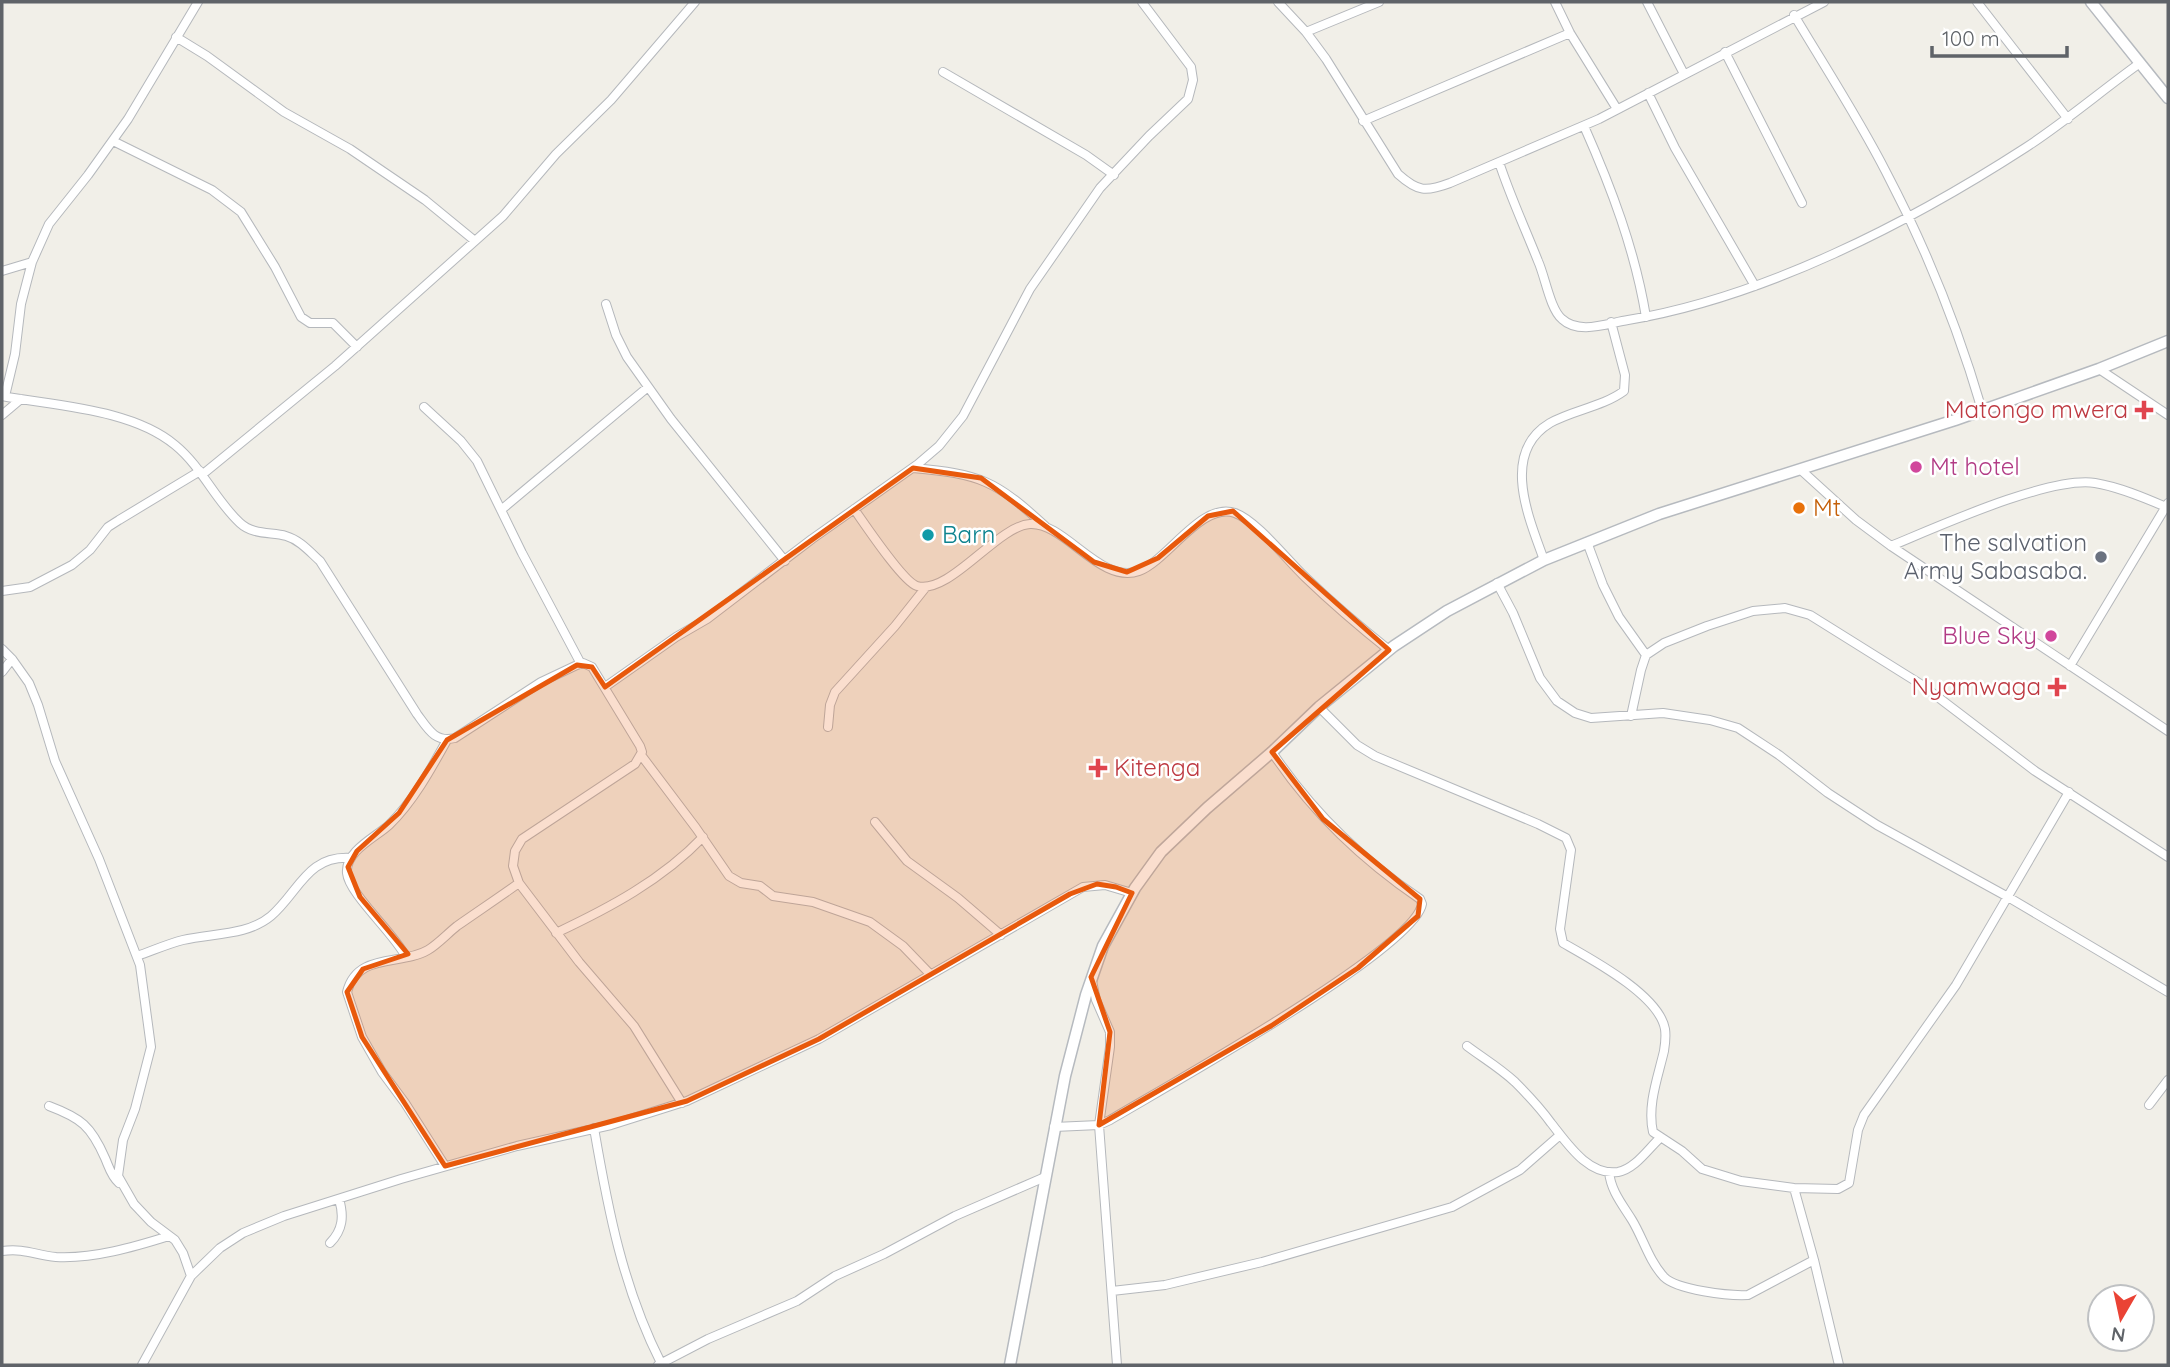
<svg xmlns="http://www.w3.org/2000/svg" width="2170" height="1367" font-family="Quicksand,sans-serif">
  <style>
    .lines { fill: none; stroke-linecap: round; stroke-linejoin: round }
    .street-casing { stroke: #b5b8bc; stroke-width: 10 }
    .secondary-casing { stroke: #b6babf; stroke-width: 13 }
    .street { stroke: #fff; stroke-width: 8 }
    .secondary { stroke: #fff; stroke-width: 10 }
    .marked { fill: #e8590c; fill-opacity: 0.2; stroke: #e8590c; stroke-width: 5; stroke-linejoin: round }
    .health-dot { fill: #e0444e; stroke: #fff; stroke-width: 2.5 }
    .hotel-dot { fill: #d1479c; stroke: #fff; stroke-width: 2.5 }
    .food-dot { fill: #e8710a; stroke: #fff; stroke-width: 2.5 }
    .culture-dot { fill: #0f9aa8; stroke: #fff; stroke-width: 2.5 }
    .worship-dot { fill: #6b7280; stroke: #fff; stroke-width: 2.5 }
    .labels { text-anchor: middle; stroke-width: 5; stroke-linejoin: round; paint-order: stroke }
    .health-label { font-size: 24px; fill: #be3a42; stroke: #fff; text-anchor: end }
    .hotel-label { font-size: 24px; fill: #b23c85; stroke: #fff; text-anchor: start }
    .food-label { font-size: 24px; fill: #c56008; stroke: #fff; text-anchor: start }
    .culture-label { font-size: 24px; fill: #0d838f; stroke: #fff; text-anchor: start }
    .worship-label { font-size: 24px; fill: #5b616d; stroke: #fff; text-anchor: end }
  </style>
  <rect width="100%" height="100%" fill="#f1efe8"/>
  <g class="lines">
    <defs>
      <path id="street" d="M1278 2 1306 32 1326 59 1398 174C1418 192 1426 192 1450 183L1599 119 1824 2
        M1555 2 1570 33 1617 109
        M1647 2 1684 74
        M1977 2 2068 119
        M1794 15C1825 67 1859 119 1886 172 1926 248 1958 328 1982 410
        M1306 32 1379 2
        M176 37 207 56 284 112 350 149 425 200 475 241
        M1725 52 1802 203
        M943 72 1086 155 1114 175
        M1648 93 1675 148 1755 286
        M1363 121 1570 33
        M1584 126C1611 187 1635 250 1646 317
        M113 141 212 190 241 212 275 267 301 317 310 323H333L357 347
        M1499 162C1510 196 1525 228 1538 261 1545 276 1550 309 1562 319 1579 335 1608 323 1628 320 1765 297 1909 223 2025 148 2065 122 2101 91 2140 63
        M2 271 32 262
        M606 304 616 335 627 357 671 419 785 561
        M2099 369 2168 415
        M2 396C56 406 132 409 175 445 202 467 215 500 240 523 253 535 271 532 286 536 300 540 310 552 320 561L417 714C428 729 435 743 455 738L541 682 577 665 583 663 592 667 640 746 642 752 635 764 522 839 515 851 513 866 519 883 579 962 634 1026 682 1103
        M5 396 15 354 21 304 32 262 49 224 88 175 128 119 198 2
        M424 407 461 441 477 461 522 553 581 664
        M2 415 21 399
        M913 468C980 474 995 480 1045 526
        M1801 470 1856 520 1891 546 2168 731
        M203 474 335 366 503 216 556 154 611 100 695 2
        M854 509C864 523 903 582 917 586 950 595 997 526 1030 524 1065 522 1100 585 1139 571 1168 560 1202 501 1235 513 1257 521 1287 560 1305 577 1332 603 1360 627 1389 650
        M501 510 648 387
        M1587 542 1603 585 1619 617 1646 655
        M1891 546C1937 527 2049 476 2095 483 2119 487 2143 497 2166 507
        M1544 560C1529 518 1500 453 1550 423 1573 410 1602 407 1624 391L1625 375 1611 322
        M1497 583 1513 613 1540 678 1557 701 1575 713 1591 718 1663 713 1710 720 1738 728 1779 755 1828 793 1877 825 2008 897 2168 992
        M2 591 30 587 72 565 90 550 108 527 119 520 200 471
        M2 649 12 659 29 683 38 705 55 761 99 859 140 965 151 1047 135 1109 123 1140 118 1176 134 1204 151 1222 175 1240 183 1253 191 1276
        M2070 666 2168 503
        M2 672 12 659
        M605 687 676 637 707 619 812 539 918 464 939 446 963 416 1030 289 1100 188 1149 136 1188 99 1193 80 1191 67 1142 2
        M1319 707 1357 745 1375 756 1538 824 1566 838 1571 850 1560 929 1563 943C1591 959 1659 995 1665 1029 1666 1036 1665 1045 1664 1051 1658 1077 1647 1105 1653 1132L1682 1151 1702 1169 1741 1181 1794 1188 1838 1189 1849 1183 1858 1130 1864 1115 1956 985 2069 792
        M1631 716 1641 670 1646 655 1664 643 1707 626 1753 611 1785 608 1810 615 1922 685 2035 771 2168 857
        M828 727 830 705 835 692 895 626 926 587
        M641 755 696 828 729 876 741 883 760 886 773 896 813 902 870 922 903 946 930 974
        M875 822 907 861 958 898 1001 935
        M556 933C609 908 662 880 703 837
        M137 956C152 951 167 944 183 940 212 933 247 936 271 916 299 892 307 855 351 858
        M406 957C394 933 349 894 347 873 345 851 376 837 389 825 413 802 431 769 447 740
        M1092 981 1096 1000 1110 1032V1047L1099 1125 1117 1365
        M1467 1046C1483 1058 1500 1068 1515 1082 1527 1094 1541 1109 1551 1123 1567 1143 1588 1176 1618 1172 1635 1169 1648 1149 1660 1138
        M2149 1105 2168 1080
        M49 1106C81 1118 91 1126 105 1158 109 1167 111 1176 119 1183
        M1054 1127 1099 1125 1110 1120C1160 1090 1415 949 1422 904L1420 899C1361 859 1312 812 1272 752
        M594 1128C608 1210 623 1288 661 1363
        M445 1166 405 1103 382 1072 362 1037 347 992C357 952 401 966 428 950 438 944 447 934 457 926 477 912 498 898 519 883
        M1609 1172C1611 1191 1622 1204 1632 1220 1643 1238 1649 1261 1664 1277 1677 1290 1729 1296 1748 1295L1814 1260
        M1794 1188 1814 1260 1839 1365
        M330 1243C343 1230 344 1216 339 1199
        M2 1251C25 1248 35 1255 56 1257 93 1259 134 1247 169 1236
        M1112 1291 1165 1285 1262 1262 1452 1207 1520 1170 1560 1135
        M142 1365 191 1276 220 1248 243 1233 284 1216 401 1179 517 1146 611 1125 687 1101 819 1039 1083 887 1105 885 1132 893
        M658 1365 708 1339 797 1301 835 1276 884 1254 955 1216 1045 1177"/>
      <path id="secondary" d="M2091 2 2168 98
        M1010 1365 1065 1076 1086 995 1103 946 1135 888 1161 852 1207 808 1272 752 1319 707 1394 646 1447 611 1544 560 1659 514 1955 420 2099 369 2168 341"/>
    </defs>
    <use href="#street" class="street-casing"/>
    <use href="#secondary" class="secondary-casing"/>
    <use href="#street" class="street"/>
    <use href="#secondary" class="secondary"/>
  </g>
  <path class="marked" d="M913 468 981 478 1094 562 1127 572 1158 558 1208 516 1233 511 1389 650 1272 752 1323 819 1420 899 1418 916 1358 968 1271 1026 1099 1125 1110 1032 1091 977 1132 893 1116 887 1097 884 1070 894 819 1039 687 1101 445 1166 362 1037 347 992 363 969 408 954 360 897 348 867 357 851 399 813 447 740 577 665 592 667 605 687Z"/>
  <g class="health-dot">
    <path d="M2140.5 399.5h7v7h7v7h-7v7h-7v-7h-7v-7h7z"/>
    <path d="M2053.5 676.5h7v7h7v7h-7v7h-7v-7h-7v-7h7z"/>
    <path d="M1094.5 757.5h7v7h7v7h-7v7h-7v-7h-7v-7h7z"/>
  </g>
  <g class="hotel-dot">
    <circle cx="1916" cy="467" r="7"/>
    <circle cx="2051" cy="636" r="7"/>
  </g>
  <circle class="food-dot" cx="1799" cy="508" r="7"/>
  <circle class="culture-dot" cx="928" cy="535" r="7"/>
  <circle class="worship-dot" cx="2101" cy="557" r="7"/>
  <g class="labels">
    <g class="health-label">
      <text x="2128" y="418">Matongo mwera</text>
      <text x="2041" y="695">Nyamwaga</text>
      <text x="1114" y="776" text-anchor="start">Kitenga</text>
    </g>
    <g class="hotel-label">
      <text x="1930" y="475">Mt hotel</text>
      <text x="2037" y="644" text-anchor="end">Blue Sky</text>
    </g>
    <g class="food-label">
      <text x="1813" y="516">Mt</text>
    </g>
    <g class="culture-label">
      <text x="942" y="543">Barn</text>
    </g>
    <g class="worship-label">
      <text x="2087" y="551">The salvation<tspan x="2087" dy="28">Army Sabasaba.</tspan></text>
    </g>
  </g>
  <rect width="2170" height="1367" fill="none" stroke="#5f6368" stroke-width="7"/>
  <g transform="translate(2121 1318) rotate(189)"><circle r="33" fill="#ffffff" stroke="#bfc1c3" stroke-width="2"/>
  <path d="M0-5L12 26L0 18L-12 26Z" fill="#ea4335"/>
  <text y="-10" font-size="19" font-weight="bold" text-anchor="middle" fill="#5f6368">N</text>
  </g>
  <path d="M1932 46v10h135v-10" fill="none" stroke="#5f6368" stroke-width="3.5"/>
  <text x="1942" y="46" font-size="21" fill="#5f6368" stroke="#ffffff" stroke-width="5" paint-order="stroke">100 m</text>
</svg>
